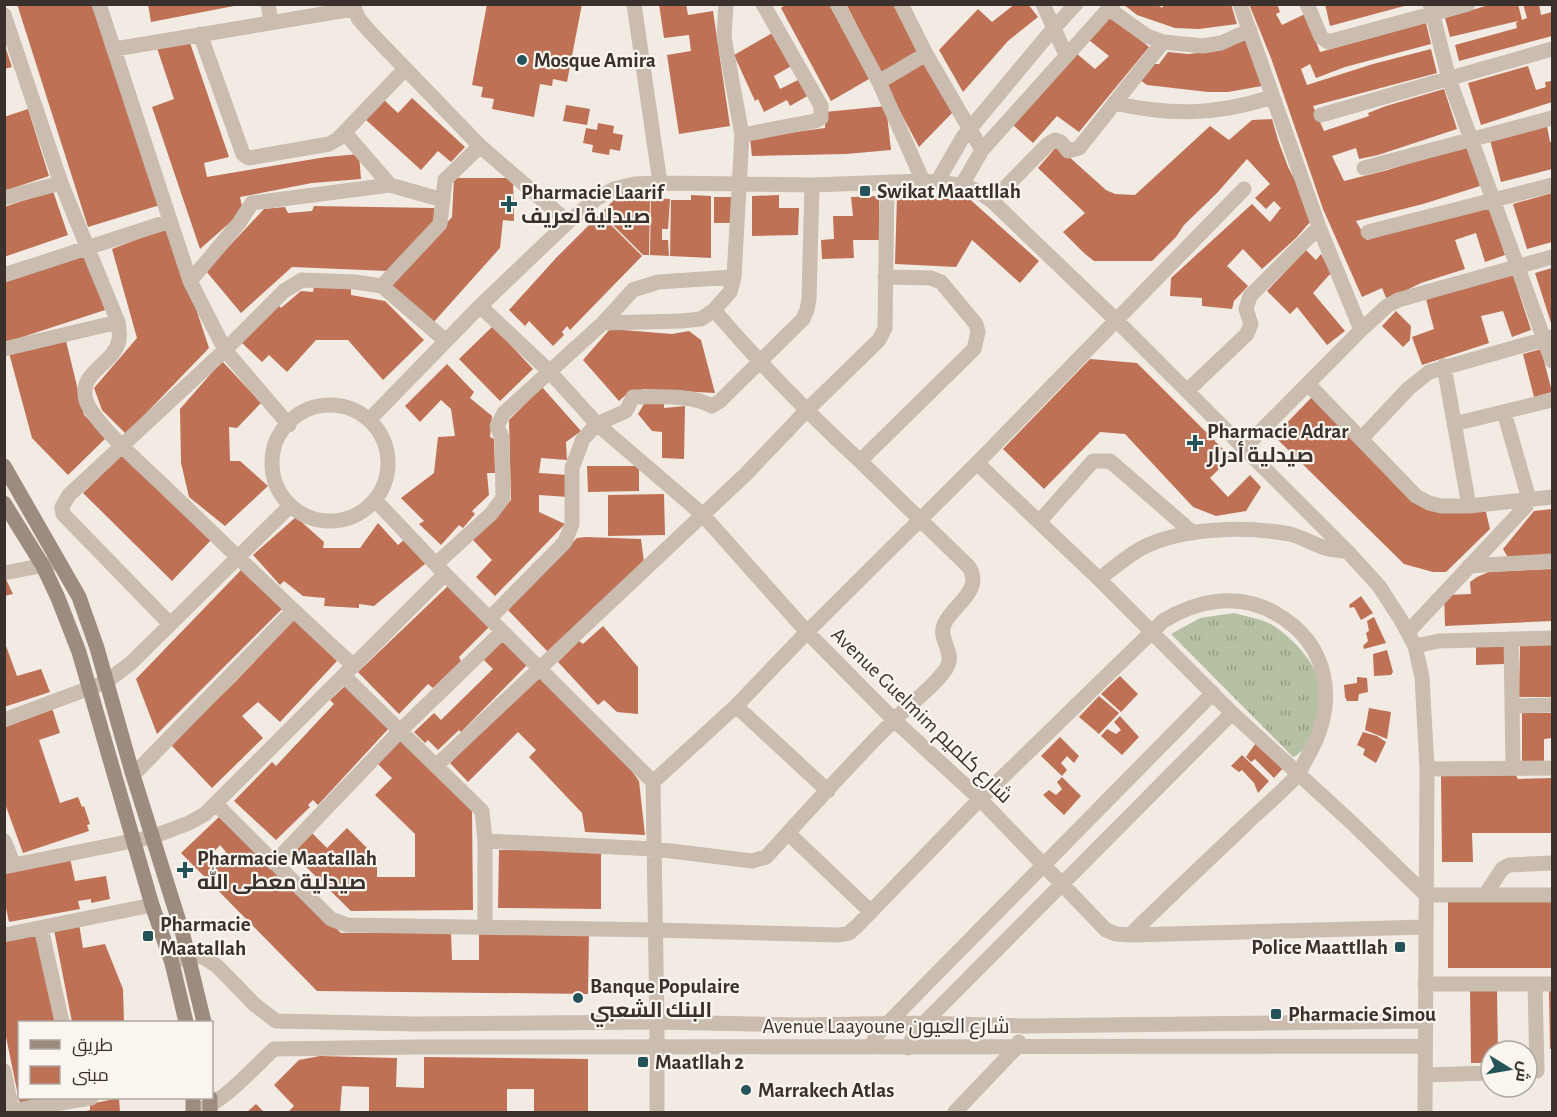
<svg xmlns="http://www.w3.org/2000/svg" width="1557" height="1117" font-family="'Alegreya Sans',Cairo,sans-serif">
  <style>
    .grass { fill: url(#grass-tufts) }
    .building { fill: #be7155; fill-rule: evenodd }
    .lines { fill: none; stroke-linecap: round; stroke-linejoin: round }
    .street { stroke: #cabcaf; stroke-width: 15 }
    .secondary { stroke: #9e8b80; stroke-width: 15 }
    .poi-dot { fill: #245459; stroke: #faf5ef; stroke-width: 2 }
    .labels { text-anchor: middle; stroke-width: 4.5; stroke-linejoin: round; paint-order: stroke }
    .poi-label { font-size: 21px; font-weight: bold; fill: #3a312c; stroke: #faf5ef; text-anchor: start }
    .street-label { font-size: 21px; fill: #3a312c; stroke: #faf5ef }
  </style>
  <defs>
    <pattern id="grass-tufts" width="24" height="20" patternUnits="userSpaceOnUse" patternTransform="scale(1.5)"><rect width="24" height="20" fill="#b6c1a3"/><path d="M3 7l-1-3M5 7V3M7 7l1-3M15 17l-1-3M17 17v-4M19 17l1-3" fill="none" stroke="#959d85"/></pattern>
  </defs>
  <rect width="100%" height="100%" fill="#f2ebe3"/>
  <path class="grass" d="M1234 613C1247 617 1264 619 1274 626 1308 649 1340 694 1314 733 1308 742 1303 753 1293 757L1171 634 1200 618Z"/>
  <path class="building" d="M17 4H94L160 205 88 227Z
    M148 4H234V6L151 22Z
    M487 4H582L567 82 553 79 552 86 540 84 534 117 492 109 494 99 481 97 483 87 472 85Z
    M659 4H686L688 15 713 11 730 126 679 134 667 55 691 51 689 35 664 38Z
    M786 4H830L869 79 831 101 781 8Z
    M846 4H895L920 51 881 72Z
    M1015 4H1028L1038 17 1008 41 963 92 939 50 978 9 992 22Z
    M1123 4H1157L1162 8 1164 4H1231L1237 24 1199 29 1175 28 1137 15Z
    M1249 4H1277L1280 12 1276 14 1282 25 1305 14 1320 52 1426 23 1431 44 1345 67 1316 78 1310 64 1301 69 1307 85 1373 64 1431 49 1437 73 1313 106 1324 131 1369 116 1368 113 1386 106 1444 89 1457 129 1378 155 1359 159 1356 148 1332 156 1344 181 1388 170 1466 145 1480 186 1423 204 1356 221 1367 240 1488 203 1505 255 1485 262 1476 233 1455 240 1465 269 1421 283 1387 300 1382 288 1362 297 1323 209 1271 58Z
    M1325 4H1408V5L1330 26Z
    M1492 4H1518L1522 20 1527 18 1523 4H1539L1541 15 1552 12V36L1459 61 1455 45 1517 28 1516 23 1518 21 1450 37 1445 18Z
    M1109 15 1149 47 1079 132 1057 116 1033 143 1013 125 1076 53 1095 69 1109 56 1089 40Z
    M774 32 793 65 774 76 780 89 800 79 809 95 790 106 787 100 764 112 758 99 755 101 734 55Z
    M188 37 229 157 204 163 207 177 326 157 359 154 361 179 312 183 240 197 243 211 200 249 152 107 174 99 156 45Z
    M1247 39 1262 86 1228 92H1208L1147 85 1140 80 1154 64H1159L1168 52 1188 54 1208 52Z
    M4 43 12 67 4 69Z
    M925 61 954 111 919 147 885 83Z
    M1528 66 1536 90 1546 87 1545 82 1552 81V102L1481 125 1468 83Z
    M412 98 465 147 451 162 438 151 421 170 365 119 383 99 398 113Z
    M566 105 590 109 587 125 563 121Z
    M886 106 891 150 846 154 752 156 750 138 825 128V112Z
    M28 109 49 176 4 191V117Z
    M1272 119 1278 140 1288 167 1300 190 1311 221 1296 238 1262 269 1243 249 1227 266 1248 286 1234 301 1232 309 1202 306V298L1170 296 1171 278 1252 204 1270 222 1281 208 1274 201 1266 209 1255 198 1270 184 1247 159 1217 193 1184 225 1176 237 1152 261H1094L1084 253 1063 232 1085 213 1038 168 1057 146 1106 190 1115 194 1135 195 1210 126 1229 140 1252 120Z
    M598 123 614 126 613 133 623 135 620 151 610 149 609 155 592 152 593 145 583 143 586 128 597 130Z
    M1547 126 1550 142H1552V169L1501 182 1490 140Z
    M454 178H513L514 221 503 220 500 248 432 324 391 286 452 217Z
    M53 191 68 235 4 257V207Z
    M1552 193V242L1527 249 1513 204Z
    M691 195 711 196V258L670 256 671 200H691Z
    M779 195V208H799L798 235 752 236V196Z
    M897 195H965L1039 261 1020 283 972 240 956 267 895 264Z
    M879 196V240H853L854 258 822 259 821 240 834 239 833 216H853L851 197Z
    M617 197 650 198 649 255H643L601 213Z
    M714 197H731L732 223H714Z
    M651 198 670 199 668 229H662V240H668L669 256 650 255Z
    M314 206 434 208V223L388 271 292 267 241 313 206 271 264 209 285 207 288 213 312 211Z
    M600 214 642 256 570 330 567 326 562 332 564 335 553 346 529 321 525 326 509 310 556 258Z
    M169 227 209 348 126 434 102 410 94 388 137 338 112 249Z
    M1306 250 1316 260 1321 254 1331 273 1313 293 1345 331 1327 345 1297 307 1290 314 1267 291Z
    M86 253 105 310 4 343V280Z
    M1552 268V326L1535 273Z
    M1513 275 1531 330 1512 337 1503 311 1481 316 1489 343 1422 365 1412 337 1434 329 1426 299Z
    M351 286V295L385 301 424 340 383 380 348 340H316L287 372 269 355 262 362 241 342 277 304 281 308 301 291 313 292 314 287Z
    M1396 311 1411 326 1410 340 1403 347 1382 326Z
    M493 326 533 369 500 401 459 359Z
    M610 329 672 334 689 331 701 340 715 393 642 389 643 393 629 392 619 401 583 360Z
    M66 341 84 415 107 437 68 475 32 438 9 353Z
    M1541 349 1552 392 1534 397 1523 354Z
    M1090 359 1137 363 1231 457 1210 478 1228 497 1250 475 1261 487 1246 511 1216 516 1193 507 1125 434 1100 432 1044 489 1003 449Z
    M222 361 261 403 237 428 229 427 230 461H240L268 486 225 526 189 497 181 463 180 409Z
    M447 364 474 392 470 398 492 416 490 437 494 439 495 473H487L489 495 472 511 475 514 463 528 459 525 441 545 419 524 424 521 401 498 434 473 438 437 455 436 451 409 441 400 420 422 405 406Z
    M542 387 581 431 566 442 567 460 541 458 539 473 568 475V497L539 495V512L565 524 495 596 476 577 492 560 473 540 511 500 509 420Z
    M1312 397 1417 501 1486 512 1490 529 1446 572H1433L1404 564 1274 436Z
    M645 402H664V408L685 406 684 459 662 458V432L652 431 638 414Z
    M123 454 212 539 172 581 83 493Z
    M587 466H639V491L588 492Z
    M664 494 665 535 608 536V495Z
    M1552 509V557L1510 561 1503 549 1534 511Z
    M296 517 324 542 323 548H360L378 523 398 545 404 540 426 563 374 606 359 604V608L324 606 325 598 303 596 284 581 280 585 253 555Z
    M586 537 641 539 644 562 549 653 507 609 577 538Z
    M242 569 282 609 157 734 136 679Z
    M1552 569V621L1445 626 1444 595 1471 594 1470 582 1477 577 1489 572Z
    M4 575 13 594 4 596Z
    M449 585 490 626 459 657 461 661 433 688 428 684 399 714 358 672Z
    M1361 596 1373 613 1361 620 1354 607 1350 608 1349 605Z
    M1374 617 1386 643 1364 649 1363 646 1368 641 1366 633 1369 631 1367 621Z
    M294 620 337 661 280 722 258 702 242 716 263 738 212 788 171 745 236 681Z
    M603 626 638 667V714L617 712 604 700 598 705 558 662 579 641 583 644Z
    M503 637 528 664 461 732 459 730 438 750 428 740 425 743 414 732 434 713 441 720 493 669 481 657Z
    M5 643 17 676 41 669 50 692 4 707Z
    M1504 644V664L1476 665V645Z
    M1520 645H1552V697H1519Z
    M1387 650 1393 672 1391 675 1374 676 1373 654Z
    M540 675 629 767 639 781 645 835 585 832 582 813 529 757 536 750 518 732 468 782 450 763Z
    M1120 676 1138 694 1121 712 1101 694Z
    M1357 677 1367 678 1368 692 1359 694 1358 701H1347L1345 697 1344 685 1357 683Z
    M347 684 390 727 318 805 313 800 308 805 310 807 276 840 234 801 272 762 276 766 334 704 330 700Z
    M1099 696 1119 713 1099 734 1079 717Z
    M52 708 60 733 39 740 60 803 78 797 82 807 84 806 90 824 87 825 89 831 23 853 4 801V724Z
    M1369 708 1391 712 1387 739 1365 730Z
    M1522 713H1552V738L1544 739V762H1522Z
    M1120 716 1139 737 1122 755 1101 736 1107 729 1116 734 1121 730 1114 722Z
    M1363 732 1377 736 1386 742 1376 763 1363 755 1365 749 1357 745Z
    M1060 737 1079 756 1074 763 1067 756 1061 763 1067 770 1062 776 1041 756Z
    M401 740 472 810 473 910 351 911 292 853 311 832 327 848 347 828 377 858V877H415V834L375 795 392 778 378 764Z
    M1258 740 1285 766 1274 778 1255 759 1251 762 1246 757Z
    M1242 755 1269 781 1258 793 1254 783 1242 770 1239 772 1231 766Z
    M1514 772 1518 779 1552 778V833H1472L1473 862H1442L1441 773Z
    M1062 777 1081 796 1064 815 1043 795 1049 790 1056 795 1062 789 1057 782Z
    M220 816 341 933H451L452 960H479V931L589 932 588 994 317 991 181 853ZM220 845 226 852 217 861 211 855Z
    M499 850 601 851V909L498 908Z
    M70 858 75 881 106 876 110 899 91 903V899L78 901 80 909 9 922 4 899V871Z
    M1448 899H1552V968H1448Z
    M79 924 83 948 105 944 123 989 124 1022H72L54 930Z
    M38 935 55 1022H20L19 1098H52L20 1105 4 1027V941Z
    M1470 991H1497L1498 1051H1491V1063H1471Z
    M1549 991H1552V1049H1550Z
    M320 1056 397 1058 396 1087 424 1088V1057L588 1059V1112H534V1089H507V1112H369V1087L342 1086 340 1112H288L294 1106 274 1085 299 1060Z
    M119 1098 120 1112H83L90 1110V1104Z
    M256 1104 264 1112H247Z"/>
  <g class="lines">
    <path class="street" d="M99 4 190 281 225 350 289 425
      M268 4 271 22
      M353 4 358 18 370 32 480 146 568 222
      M634 4 660 183
      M837 4 879 82 923 181
      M901 4 926 54 982 150
      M1043 4 1066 55
      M1240 4 1319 227 1361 330
      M1307 4 1321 37 1328 42 1468 4
      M1430 4 1449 79 1552 361
      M1109 9 1147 36 1163 42 1203 46 1221 43 1250 30
      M4 15 61 183 118 322C119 328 120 334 119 340 114 365 78 371 86 400 92 422 150 472 168 490 230 549 290 609 354 666
      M200 34 243 154 249 158 329 144 338 139 405 69
      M115 49 353 9
      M879 82 926 54
      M1114 103C1171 116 1217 115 1272 97
      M1321 115 1552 49
      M345 133 390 185
      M742 135 815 121 821 118V106L763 4
      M1364 168 1552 118
      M937 182 963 137 1053 29 1076 4
      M962 185 982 150 1113 4
      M4 198 61 183
      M992 201 1048 144 1055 140 1061 142 1068 151 1079 148 1163 42
      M1368 232 1552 185
      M4 275 170 221
      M734 277 730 292 714 310C761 365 807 412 860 461
      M190 281 239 223 252 203 390 185 443 200
      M382 286 440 224 445 180 480 146
      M480 306 549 371 597 424 702 514 807 632 894 720 980 799 1106 930 1116 934 1130 935 1426 927
      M603 323 682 321 701 319 714 310
      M4 349 118 322
      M1444 366 1469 506
      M1309 385 1416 496 1429 503 1441 506H1469L1552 497
      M1187 391 1247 334 1251 324 1246 309 1250 296 1319 227
      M272 463a58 58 0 1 1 116 0a58 58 0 1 1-116 0Z
      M369 420 480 306 568 222 596 199 614 189 634 184 660 183 812 185 923 181 962 185 976 190 992 201 1116 320 1348 552 1379 586 1401 620 1415 646 1422 677 1427 769 1425 1112
      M1454 424 1552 400
      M1361 439 1408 389 1429 372 1552 337
      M1244 448 1361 330 1387 306 1398 300 1552 257
      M977 463 1099 579 1232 713 1351 822 1426 895H1552
      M376 501 445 574 653 782 657 1022V1112
      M1039 522 1093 461H1110L1193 533
      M436 564 491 514 503 498 502 438 497 426 504 413 603 323 633 290 658 282 734 277 742 135 724 37 726 4
      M1469 566 1552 561
      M4 573 55 563
      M1099 579C1112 569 1125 558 1140 549 1181 527 1245 526 1290 534 1302 537 1313 544 1325 548 1332 550 1340 550 1348 552
      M490 618 565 542 572 524V468L583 439 597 424 626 411 633 397C659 397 689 394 712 406L720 401 803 319 807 310 809 299 812 185
      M169 623 63 514 62 507 69 495 225 350 284 291 302 280 355 282 382 286 446 341
      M1408 632 1526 506 1529 499 1504 412
      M1511 639 1513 768
      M1415 646 1439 641 1552 638
      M344 676 482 811 485 841V927
      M736 706 828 791
      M1513 706 1552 705
      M4 720 106 682 131 663 290 506
      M436 766 746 474 806 411 879 340 885 328 887 183
      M1427 769 1552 768
      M132 772 138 770 293 611
      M653 782 736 706 807 632 977 463 1244 189
      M216 804 331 919 347 925 656 930 839 935 849 933 857 926 980 799 1163 621C1197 600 1238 592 1275 613 1330 644 1338 702 1309 754 1305 761 1302 768 1298 774 1283 792 1262 808 1245 825 1207 861 1168 898 1130 935
      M788 833 871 912
      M4 841 14 865
      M485 841 655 849 752 861 766 857C808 811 850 764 894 720 908 706 941 681 948 665 954 652 938 638 944 625 952 605 984 591 969 567L860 461 974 349 978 332 976 324 941 282 931 278 885 277
      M274 863 399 732 502 632
      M4 867 152 837 189 823 205 814 445 574
      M1485 895 1502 869 1509 865 1552 863
      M41 928 62 1022
      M4 935 152 905
      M172 963 189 955 203 957 217 966 255 1005 276 1021 416 1024 657 1022 801 1025 924 1023 1024 1026 1425 1021
      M1425 984H1552
      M1535 984 1537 1071
      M871 1047 876 1036 887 1024 1213 693
      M908 1048 913 1037 924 1023 1232 713
      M4 1071 12 1111
      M1425 1075 1491 1073
      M4 1112 91 1098
      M193 1112C222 1105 252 1069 274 1049L417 1047 1425 1046
      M955 1112 1018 1046 1019 1042"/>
    <path class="secondary" d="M4 466 79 597 97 648 132 772 182 931 204 1022
      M4 503 43 566 58 598 79 652 152 905 172 963 186 1022
      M193 1098V1112
      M210 1098V1112"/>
  </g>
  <g class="poi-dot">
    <circle cx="522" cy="60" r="6"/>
    <rect x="859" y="185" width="12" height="12" rx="3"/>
    <path d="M506 195h6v6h6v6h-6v6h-6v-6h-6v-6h6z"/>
    <path d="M1192 434h6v6h6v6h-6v6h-6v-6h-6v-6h6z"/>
    <path d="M182 861h6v6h6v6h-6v6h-6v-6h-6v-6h6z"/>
    <rect x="142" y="930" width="12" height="12" rx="3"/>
    <rect x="1394" y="941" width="12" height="12" rx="3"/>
    <circle cx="578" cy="998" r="6"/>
    <rect x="1270" y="1008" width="12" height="12" rx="3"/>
    <rect x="637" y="1056" width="12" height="12" rx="3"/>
    <circle cx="746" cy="1090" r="6"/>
  </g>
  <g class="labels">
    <g class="poi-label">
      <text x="534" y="67">Mosque Amira</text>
      <text x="877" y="198">Swikat Maattllah</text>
      <text x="521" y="199">Pharmacie Laarif<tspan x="521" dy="24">صيدلية لعريف</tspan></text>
      <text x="1207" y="438">Pharmacie Adrar<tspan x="1207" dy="24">صيدلية أدرار</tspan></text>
      <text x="197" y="865">Pharmacie Maatallah<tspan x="197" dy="24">صيدلية معطى الله</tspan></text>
      <text x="160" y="931">Pharmacie<tspan x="160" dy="24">Maatallah</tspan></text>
      <text x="1388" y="954" text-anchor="end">Police Maattllah</text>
      <text x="590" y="993">Banque Populaire<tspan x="590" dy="24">البنك الشعبي</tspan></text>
      <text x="1288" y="1021">Pharmacie Simou</text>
      <text x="655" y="1069">Maatllah 2</text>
      <text x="758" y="1097">Marrakech Atlas</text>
    </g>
    <g class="street-label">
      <text transform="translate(922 715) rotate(44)" y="7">Avenue Guelmim شارع كلميم</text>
      <text x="886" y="1033">Avenue Laayoune شارع العيون</text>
    </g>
  </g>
  <rect width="1557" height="1117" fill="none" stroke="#3a312c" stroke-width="12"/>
  <rect x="18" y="1021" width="195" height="78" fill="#faf5ef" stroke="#ada7a1" stroke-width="1.5"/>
  <rect x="30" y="1040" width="30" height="9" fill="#9e8b80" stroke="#ada7a1" stroke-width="1.5"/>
  <text x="72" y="1051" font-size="18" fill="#3a312c">طريق</text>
  <rect x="30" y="1066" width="30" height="18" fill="#be7155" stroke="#ada7a1" stroke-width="1.5"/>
  <text x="72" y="1081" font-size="18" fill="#3a312c">مبنى</text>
  <g transform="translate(1509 1069) rotate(101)"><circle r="28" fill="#faf5ef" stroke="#ada7a1" stroke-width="1.5"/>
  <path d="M0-4.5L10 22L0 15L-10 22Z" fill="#245459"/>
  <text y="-9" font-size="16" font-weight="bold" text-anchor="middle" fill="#3a312c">ش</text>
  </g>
</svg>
